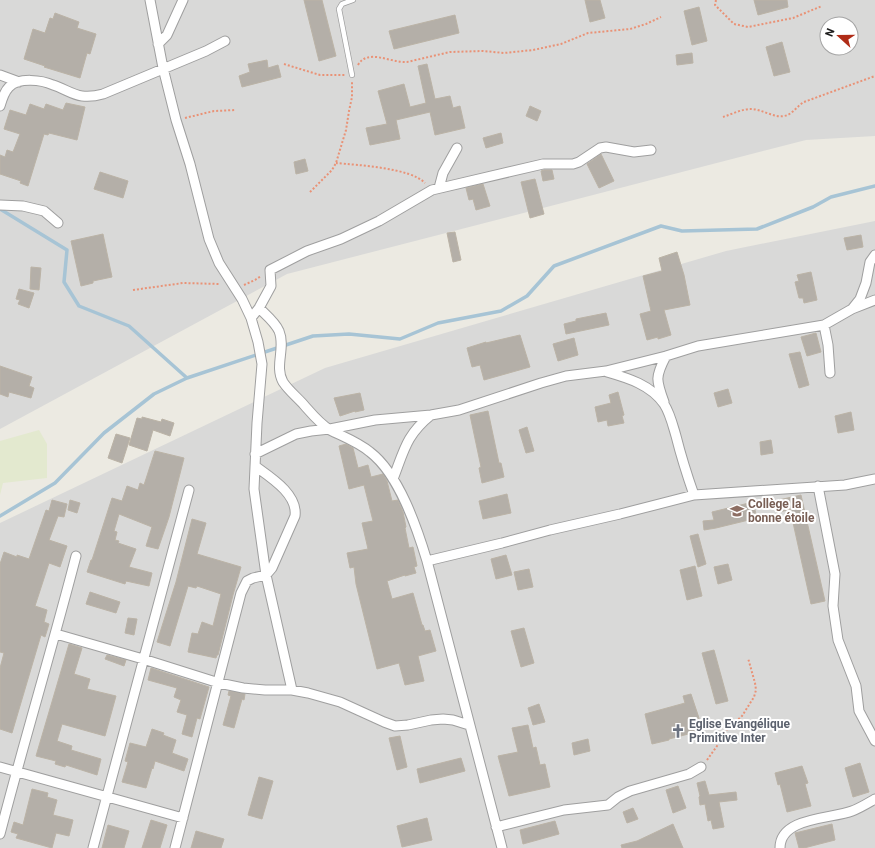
<svg xmlns="http://www.w3.org/2000/svg" width="875" height="848" font-family="Roboto,sans-serif">
  <style>
    .residential { fill: #d9d9d8; fill-rule: evenodd }
    .farmland { fill: #e3e9cf }
    .lines { fill: none; stroke-linecap: round; stroke-linejoin: round }
    .stream { stroke: #a7c4d5; stroke-width: 3.5 }
    .building { fill: #b4afa8; stroke: #bbb3a6 }
    .service-casing { stroke: #9f9f9f; stroke-width: 6 }
    .minor-casing { stroke: #9f9f9f; stroke-width: 11 }
    .path { stroke: #e99276; stroke-width: 2; stroke-dasharray: 2 2; stroke-linecap: butt }
    .service { stroke: #fff; stroke-width: 4.5 }
    .minor { stroke: #fff; stroke-width: 9 }
    .labels { text-anchor: middle; stroke-width: 4; stroke-linejoin: round; paint-order: stroke }
    .education-label { font-size: 12px; font-weight: bold; fill: #785e54; stroke: #fff; text-anchor: start }
    .worship-label { font-size: 12px; font-weight: bold; fill: #5b616d; stroke: #fff; text-anchor: start }
  </style>
  <rect width="100%" height="100%" fill="#eceae2"/>
  <path class="residential" d="M0 0H875V136L806 140 287 274 0 429ZM827 24H851V48H827Z
    M875 221V848H0V523L325 368 726 251Z"/>
  <path class="farmland" d="M39 430 47 444V478L3 483 0 495V441Z"/>
  <g class="lines">
    <path class="stream" d="M0 209 67 250 64 282 79 306 129 326 187 378
      M0 516 55 483 104 433 154 394 187 378 313 336 349 334 400 339 438 323 501 311 527 296 554 266 661 226 682 231 757 229 813 207 831 197 875 186"/>
  </g>
  <path class="building" d="M304 0H322L336 56 319 61Z
    M585 0H600L605 18 590 22Z
    M754 0H787L788 7 758 15Z
    M699 7 707 41 692 45 684 11Z
    M55 13 79 22 77 28 96 34 90 54 87 53 80 78 44 67 45 66 24 59 33 29 45 33 50 18 53 19Z
    M455 15 459 33 394 49 389 31Z
    M782 42 790 72 774 76 766 47Z
    M692 53 693 63 677 65 676 55Z
    M267 60 268 68 278 65 281 77 242 87 239 76 250 72 248 64Z
    M427 64 435 99 450 96 453 108 460 106 465 128 435 135 430 112 396 120 400 139 370 145 366 128 387 124 378 91 404 84 410 107 426 103 418 66Z
    M66 103 85 107 77 140 49 133 48 135 44 134 28 186 20 183 21 181 0 174V155L5 157 7 150 13 152 20 134 4 129 10 110 26 115 30 104 44 109 46 104 63 110Z
    M530 106 541 111 537 121 526 116Z
    M501 133 503 143 486 148 483 138Z
    M601 154 614 181 599 188 587 164Z
    M305 159 308 171 296 174 294 162Z
    M544 170H552L554 179 543 181 541 171Z
    M100 172 128 181 123 198 94 189Z
    M535 179 544 214 530 218 521 182Z
    M483 184 490 206 476 210 473 199 469 200 466 188Z
    M455 232 461 260 453 262 447 233Z
    M103 234 112 277 93 281V283L81 286 71 241Z
    M861 235 863 247 847 250 844 238Z
    M677 252 684 275 690 305 664 310 671 335 658 339V337L647 340 640 314 651 311 643 276 662 271 659 258Z
    M31 267 41 268 39 290 30 289Z
    M811 272 817 300 804 303 803 298H799L795 282 799 281 797 275Z
    M19 289 34 293 29 308 18 304 20 300 16 299Z
    M606 313 609 325 566 334 564 324 576 321V319Z
    M816 333 821 352 807 356 801 337Z
    M520 335 530 367 484 380 480 365 472 367 467 348 486 342V343Z
    M574 338 578 355 558 361 553 344Z
    M800 352 809 385 799 388 789 354Z
    M0 366 32 377 29 386 34 388 31 398 9 392 8 397 0 394Z
    M728 389 732 403 718 407 714 393Z
    M618 392 624 415 622 416 624 423 608 426 607 420 598 422 595 407 611 403 609 395Z
    M360 393 364 410 355 412V411L340 416 334 398Z
    M488 411 499 463H501L504 477 482 483 479 468 481 467 470 415Z
    M851 412 854 430 838 433 835 416Z
    M142 417 161 422 162 419 174 423 170 436 153 430 147 451 129 445 137 418 142 419Z
    M527 427 534 451 526 453 519 430Z
    M116 434 130 438 122 463 108 458Z
    M771 440 773 453 761 455 760 442Z
    M346 444 353 448 358 468 368 465 371 477 383 474 387 481 392 501 398 500 403 512 406 527 405 528 409 548 413 547 417 566 414 567 416 573 405 576V575L387 581 392 599 413 593 422 625H423L425 631 430 630 436 651 418 656 424 681 405 685 399 663 377 669 356 584 354 567 350 568 347 553 368 549 362 523 373 521 364 485 349 489 339 446Z
    M155 451 184 458 169 517 158 549 146 546 152 527 119 514 114 531 117 532 115 540 119 541 118 543 136 549 129 567 152 573 149 586 126 581 125 584 87 572 91 560H92L112 498 122 501 127 486 138 490 140 483 144 485Z
    M507 494 511 513 483 519 479 501Z
    M801 495 825 601 811 604 790 509 777 513 774 501Z
    M52 500 67 504 64 517 58 516 49 540 67 546 60 567 49 563 35 606 47 610 44 622 49 624 45 637 41 635 12 733 0 729V668L4 653 0 652V564L4 552 17 557V555L29 559 46 510 49 511Z
    M70 500 80 503 77 513 68 510Z
    M753 502 757 518 716 528 704 530 703 521 714 520 712 512Z
    M192 519 206 523 197 554 241 567 233 595 218 655H217L216 658 188 652 192 633 198 634 202 622 213 626 221 594 197 586 196 588 188 586 170 646 157 642 176 582Z
    M698 534 706 564 698 567 690 536Z
    M506 555 512 575 496 579 491 559Z
    M728 564 732 580 718 584 714 567Z
    M695 566 702 596 687 600 680 570Z
    M529 569 533 587 518 590 514 572Z
    M90 592 120 602 116 613 86 604Z
    M128 618 137 619 134 635 125 633Z
    M524 628 534 663 521 667 511 631Z
    M69 644 82 648 74 674 90 679 87 689 116 696 105 736 62 724 57 741 72 746 71 750 101 759 97 775 66 765 65 767 55 764 56 761 36 756Z
    M714 650 728 701 716 704 702 653Z
    M107 655 126 660 124 666 105 659Z
    M151 668 209 687 200 719 197 718 192 737 182 734 187 715 177 712 181 700 174 697 177 688 148 680Z
    M229 691 245 694 244 700 242 699 234 728 223 725 231 696 228 695Z
    M691 694 699 718 700 731 669 739V740L652 744 645 714 685 703 683 696Z
    M539 704 545 722 533 725 528 708Z
    M528 725 533 748 536 747 540 765 545 764 550 787 509 796 498 756 518 752 512 728Z
    M152 729 164 733 163 735 176 740 172 753 188 759 184 771 155 761 153 769 152 768 146 788 122 782 128 762 125 761 130 743 146 747Z
    M400 736 407 767 397 770 389 738Z
    M588 739 590 751 574 755 572 743Z
    M461 758 465 771 420 783 417 769Z
    M860 763 869 792 853 797 845 768Z
    M802 766 808 783 805 784 811 806 787 812 780 784 778 785 775 773Z
    M259 777 273 781 262 819 248 815Z
    M705 781 709 795 736 792 737 800 719 802 724 827 713 829 711 820 708 821 705 804 700 805 699 797 700 796 697 783Z
    M678 786 686 808 673 813 666 790Z
    M32 789 48 793 47 797 57 800 53 815 73 820 69 836 56 833 52 848 16 838 18 834 11 832 14 822 23 825Z
    M633 808 638 819 627 823 623 812Z
    M427 818 432 840 402 847 397 826Z
    M151 820 167 825 160 848H142Z
    M555 821 559 834 523 844 520 830Z
    M673 824 683 848H622L621 845 637 841Z
    M832 824 835 840 804 848H799L795 833Z
    M108 825 129 831 124 848H102Z
    M196 831 224 839 221 848H191Z"/>
  <g class="lines">
    <defs>
      <path id="service" d="M352 75 339 9 342 4 353 0"/>
      <path id="minor" d="M150 0 163 68 176 120 190 164 209 239 219 263 242 299 251 318 258 342 262 364 257 423 254 489 266 575 292 690
        M158 44 167 35 183 0
        M0 75 19 82
        M0 106C2 99 4 92 9 87 19 77 42 80 53 85 63 88 73 95 82 96 90 97 96 96 103 94L206 51 225 41
        M439 188 443 173 457 148
        M0 205 23 206 44 211 58 223
        M259 308C266 315 275 322 279 331 286 348 274 366 283 382 289 391 297 397 304 405 312 414 319 423 330 430 344 437 358 442 370 452 399 474 417 528 427 561
        M852 309 875 300
        M251 318 259 308 271 286 270 270 307 251 341 239 379 221 432 190 543 164H573L579 162 600 148 606 147 634 152 651 150
        M824 325 828 345 830 373
        M607 372C628 378 651 385 664 404 670 413 673 426 676 436 681 456 687 475 694 495
        M664 402C656 380 655 377 666 356
        M255 454 296 434 311 431 330 429 375 420 431 415 459 410 541 383 566 376 606 371 666 356 698 346 824 325 852 309 860 299 866 283 870 262 875 255
        M393 479C404 451 406 435 431 415
        M818 486 835 574 833 606 838 640 856 686 859 711 875 741
        M56 634 143 659 219 683 243 688 265 690H292L308 693 340 702 384 722 395 726 408 725 431 720 443 719 453 720 469 725
        M0 767 183 818
        M496 827 564 810 608 805 618 797 630 791 689 774 701 767
        M0 834C24 741 52 649 76 556
        M93 848 189 490
        M175 848 241 593 247 581 253 578 266 575 272 568 295 516C298 494 270 477 255 466
        M502 848 427 561 502 543 550 530 620 514 694 495 845 485 875 479
        M780 848C780 817 831 819 852 811 860 808 868 803 875 799"/>
    </defs>
    <use href="#service" class="service-casing"/>
    <use href="#minor" class="minor-casing"/>
    <path class="path" d="M716 0 715 5 734 24 748 27 793 18 822 6
      M284 64 320 75H345
      M358 65C368 48 390 63 407 62L450 52 483 51 504 53 533 50 561 44 588 33 630 29 646 24 661 17
      M723 117C732 114 742 109 751 109 762 109 773 118 784 116 792 115 797 106 804 102L875 76
      M185 118 214 111 236 110
      M336 163C357 165 411 168 425 183
      M310 192 332 170 336 163 346 130 349 111 352 97V82
      M244 285 255 280 261 276
      M133 290 183 283 220 284
      M707 760 717 746 724 732 742 716 754 697 756 690 755 683 748 658"/>
    <use href="#service" class="service"/>
    <use href="#minor" class="minor"/>
  </g>
  <defs>
    <symbol id="university-bare" viewBox="-9 -9 18 18"><path d="M0-5L7-2L0 1L-7-2ZM-4 1L0 2.5L4 1V4Q0 6-4 4Z" fill="#8d6e63" stroke="#fff" stroke-width="2.5" paint-order="stroke"/></symbol>
    <symbol id="church-bare" viewBox="-9 -9 18 18"><path d="M-1.2-6h2.4v3.5h3.3v2.4h-3.3V6h-2.4V-.1h-3.3v-2.4h3.3Z" fill="#6b7280" stroke="#fff" stroke-width="2.5" paint-order="stroke"/></symbol>
  </defs>
  <g fill-rule="evenodd">
    <use href="#university-bare" x="727" y="501" width="20" height="20"/>
    <use href="#church-bare" x="668" y="721" width="20" height="20"/>
  </g>
  <g class="labels">
    <g class="education-label">
      <text x="748" y="508">Collège la<tspan x="748" dy="14">bonne étoile</tspan></text>
    </g>
    <g class="worship-label">
      <text x="689" y="728">Eglise Evangélique<tspan x="689" dy="14">Primitive Inter</tspan></text>
    </g>
  </g>
  <g transform="translate(839 36) rotate(291)"><circle r="19" fill="#ffffff" stroke="#a4a4a4"/>
  <path d="M0-3L7 15L0 10L-7 15Z" fill="#b02c17"/>
  <text y="-6" font-size="11" font-weight="bold" text-anchor="middle" fill="#1b1b1b">N</text>
  </g>
</svg>
